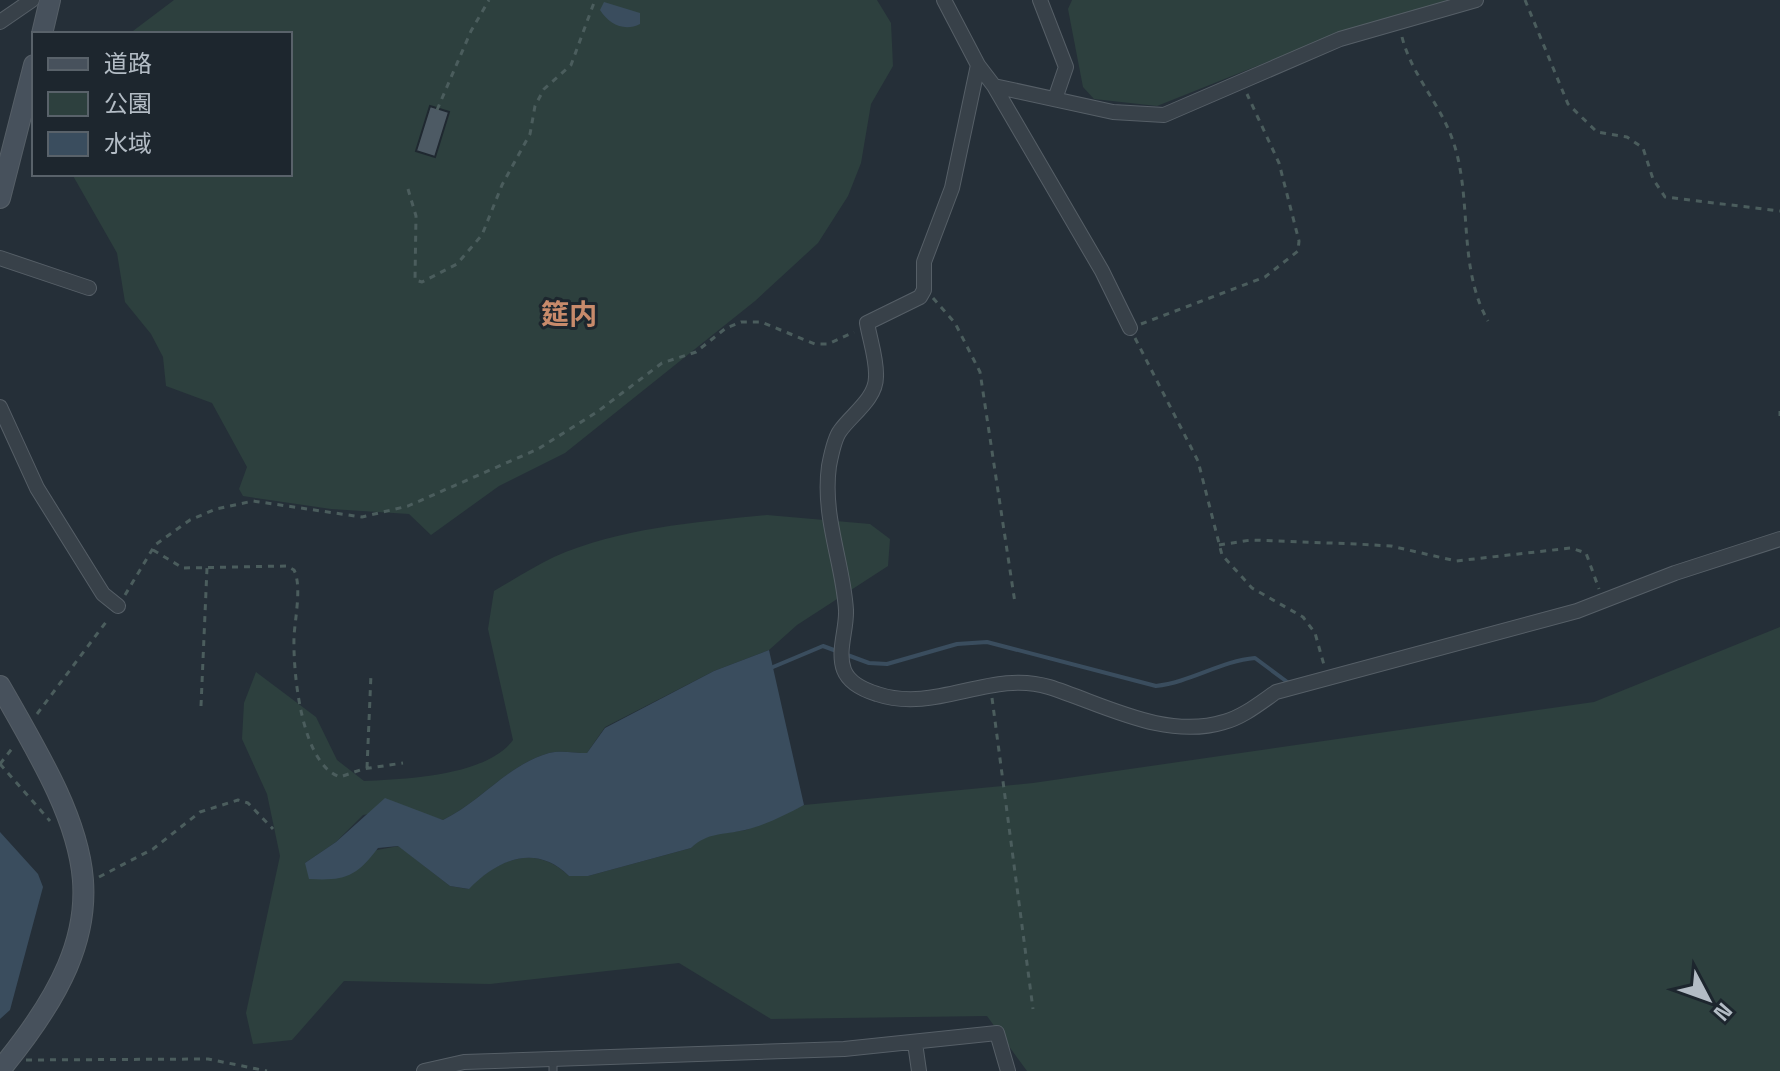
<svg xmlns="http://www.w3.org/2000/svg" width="1780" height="1071" font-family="'Space Grotesk','Noto Sans JP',sans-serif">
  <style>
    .green { fill: #2d403e }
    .water { fill: #3a4d5e }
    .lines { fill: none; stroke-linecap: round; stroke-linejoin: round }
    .stream { stroke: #3a4d5e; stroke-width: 4 }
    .building { fill: #4d5a64; stroke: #1f2830; stroke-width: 2 }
    .lane-casing { stroke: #565f67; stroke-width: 9 }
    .street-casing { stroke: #565f67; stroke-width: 16 }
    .secondary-casing { stroke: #565f67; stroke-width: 22 }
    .path { stroke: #4b5d5d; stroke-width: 3; stroke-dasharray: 6 6; stroke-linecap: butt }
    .lane { stroke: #384149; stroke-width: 7 }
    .street { stroke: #384149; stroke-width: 14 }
    .secondary { stroke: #47515c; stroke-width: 20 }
    .labels { text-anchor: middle; stroke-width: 6; stroke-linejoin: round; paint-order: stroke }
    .quarter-label { font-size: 28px; font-weight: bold; fill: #c88a6b; stroke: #1d262e }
  </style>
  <rect width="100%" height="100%" fill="#252f38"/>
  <path class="green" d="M174 0H877L891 23 893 66 871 104 861 163 848 196 818 243 755 301 565 453 499 486 431 535 409 514 331 509 243 496 239 489 247 467 212 403 166 386 163 357 151 334 125 302 117 253 72 174H290V34H129Z
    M1072 0H1449L1337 34 1157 106 1094 99 1083 87 1068 9Z
    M767 515 870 524 890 539 888 566 797 625 769 650 714 671 605 727 587 753C576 753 560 750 549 753 507 765 481 802 443 820L405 808 363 815 336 842 305 863 399 846 450 886 468 889C498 859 535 843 569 876H588L691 848 703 836 746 830 804 805 1033 783 1594 702 1780 627V1071H1027L987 1016 771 1019 679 963 490 984 344 981 292 1040 253 1044 246 1013 280 856 267 794 242 739 244 703 256 672 316 717 337 760 364 781C407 779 486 776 513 740L488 629 494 591C513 580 533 567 554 557 620 528 697 522 767 515Z"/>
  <path class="water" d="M604 2 640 13V24C624 32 609 24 600 10Z
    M769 650 804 805C785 815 766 825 745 830 723 835 708 832 691 848L588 876H569C536 843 498 859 469 889L450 886 398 846 378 848C356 877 345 881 309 879L305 863 336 842 385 798 443 820C481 802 507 765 549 753 560 750 575 753 587 753L605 728 714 671Z
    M0 832 38 874 43 887 10 1010 0 1019Z"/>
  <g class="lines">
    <path class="stream" d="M773 667 823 646 869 663 887 664 957 644 987 642 1156 686C1191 682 1221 661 1255 658L1290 684"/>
  </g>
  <path class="building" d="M430 106 449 112 435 157 416 151Z"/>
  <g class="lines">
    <defs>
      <path id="lane" d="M553 1059V1071"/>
      <path id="street" d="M944 0 978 65 994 86 1102 271 1130 328
        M1040 0 1066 67 1055 99
        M0 22 32 0
        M978 65 952 188 924 262V290L920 297 867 323C870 340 877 360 876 377 876 399 851 415 840 431 834 439 831 456 829 466 822 517 843 562 846 610 847 629 837 651 844 670 849 683 864 690 877 694 936 714 991 669 1049 687 1103 704 1165 740 1224 722 1243 717 1260 703 1276 692L1577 611 1675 573 1780 539
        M994 86 1113 112 1164 115 1340 39 1476 0
        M0 258 89 288
        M0 407 37 488 103 594 118 606
        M915 1043 919 1071
        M424 1071 464 1062 844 1049 997 1033 1008 1071"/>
      <path id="secondary" d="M42 34 50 0
        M0 198 34 65
        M0 686C92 845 129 914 0 1070"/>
    </defs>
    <use href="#lane" class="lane-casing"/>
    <use href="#street" class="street-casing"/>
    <use href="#secondary" class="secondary-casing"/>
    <path class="path" d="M1525 0 1568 104 1597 132 1627 137 1643 148 1653 179 1665 197 1780 211
      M1402 37C1412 76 1440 103 1453 141 1473 199 1457 266 1488 321
      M437 110 471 31 489 0
      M408 189 416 216 415 280 422 282 457 264 482 235 502 185 530 134 535 106 544 89 571 65 595 0
      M933 298 955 323 980 372 1015 603
      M1141 324 1265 277 1298 251 1299 241 1279 163 1247 94
      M1135 338 1198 461 1222 555 1252 588 1303 617 1315 633 1324 665
      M1780 411V416
      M1219 545 1251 540 1356 544 1391 546 1456 561 1571 548 1586 553 1599 589
      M153 550 183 568 287 566 294 570C302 586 295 618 294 637 293 672 301 764 340 777L363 769 403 763
      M125 595 155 545 190 520 216 509 253 501 362 517 408 506 538 449 597 412 662 363 696 352 726 328 741 322H761L815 344H828L854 332
      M992 698 1033 1009
      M201 706 207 568
      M37 714 109 618
      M0 764 14 746
      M0 764 50 821
      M367 768 371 674
      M99 877 153 849 200 812 238 800 248 803 273 829
      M26 1060 208 1059 267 1071"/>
    <use href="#lane" class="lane"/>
    <use href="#street" class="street"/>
    <use href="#secondary" class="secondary"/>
  </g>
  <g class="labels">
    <g class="quarter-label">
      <text x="569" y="324">筵内</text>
    </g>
  </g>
  <rect x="32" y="32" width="260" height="144" fill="#1d262e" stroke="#59626a" stroke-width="2"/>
  <rect x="48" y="58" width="40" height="12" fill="#47515c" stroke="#59626a" stroke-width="2"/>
  <text x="104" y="72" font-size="24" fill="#b3bcc5">道路</text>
  <rect x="48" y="92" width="40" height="24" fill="#2d403e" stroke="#59626a" stroke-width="2"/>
  <text x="104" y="112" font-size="24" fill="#b3bcc5">公園</text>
  <rect x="48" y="132" width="40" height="24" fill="#3a4d5e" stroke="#59626a" stroke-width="2"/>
  <text x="104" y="152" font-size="24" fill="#b3bcc5">水域</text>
  <g transform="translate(1708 999) rotate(131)" stroke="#1d262e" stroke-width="6" paint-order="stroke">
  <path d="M0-6L14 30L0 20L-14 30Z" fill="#b3bcc5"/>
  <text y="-12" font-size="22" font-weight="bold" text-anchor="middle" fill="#b3bcc5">N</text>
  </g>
</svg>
